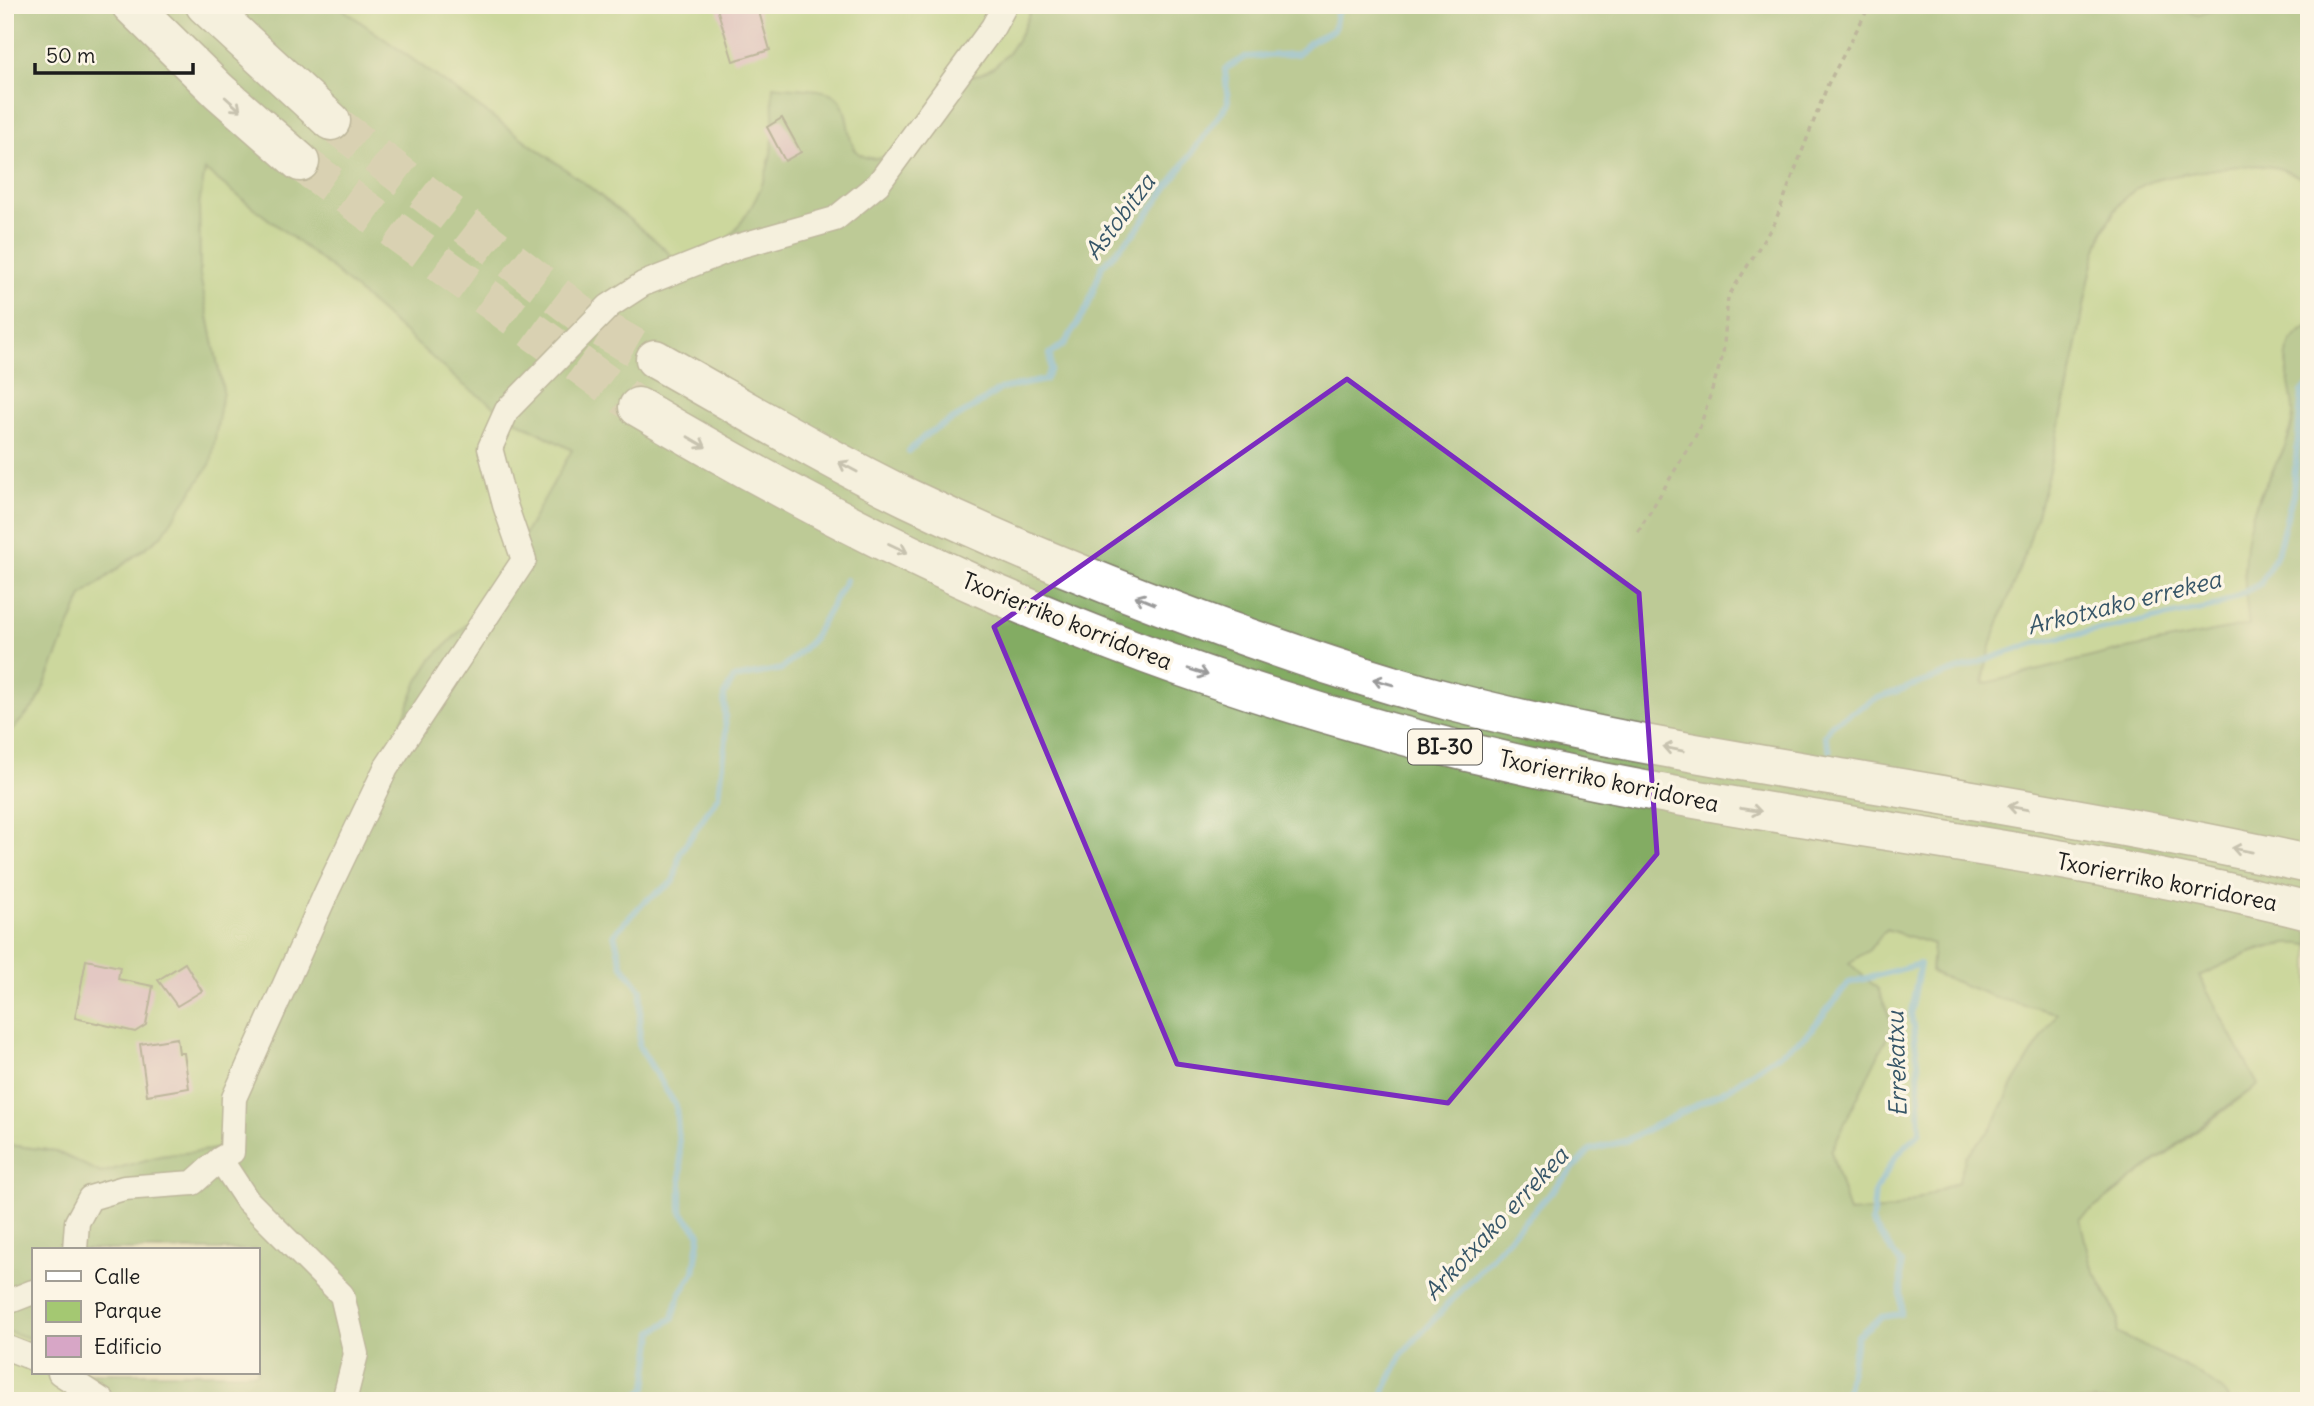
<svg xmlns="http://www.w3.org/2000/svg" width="2314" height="1406" font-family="Delius,sans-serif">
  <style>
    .green { fill: #a4c872; stroke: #607247; stroke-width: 2 }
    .forest { fill: #83ac64; stroke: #506440; stroke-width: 2; fill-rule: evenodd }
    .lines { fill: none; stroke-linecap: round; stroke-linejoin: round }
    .stream { stroke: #60acd9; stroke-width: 6 }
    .building { fill: #d7a6c6 }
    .highway-tunnel { stroke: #c2bba0; stroke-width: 38; stroke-dasharray: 38 19; stroke-linecap: butt }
    .street-casing { stroke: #84806e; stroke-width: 27 }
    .highway-casing { stroke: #84806e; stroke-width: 41 }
    .path { stroke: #84806e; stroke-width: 3.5; stroke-dasharray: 5 5; stroke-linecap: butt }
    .street { stroke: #fff; stroke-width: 24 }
    .highway { stroke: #fff; stroke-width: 38 }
    .oneway { stroke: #999 }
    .marked { fill: none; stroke: #7b2cbf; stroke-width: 5; stroke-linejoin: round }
    .labels { text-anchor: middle; stroke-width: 7; stroke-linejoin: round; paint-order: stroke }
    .shield { fill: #fcf5e5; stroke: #5f5d58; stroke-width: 2 }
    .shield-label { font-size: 21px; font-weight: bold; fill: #1c1c1c }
    .street-label { font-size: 23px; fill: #1c1c1c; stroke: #fcf5e5 }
    .water-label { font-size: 24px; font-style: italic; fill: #375668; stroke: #fcf5e5 }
  </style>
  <rect width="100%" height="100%" fill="#fcf5e5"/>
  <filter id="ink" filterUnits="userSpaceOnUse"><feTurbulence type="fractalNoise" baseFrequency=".0143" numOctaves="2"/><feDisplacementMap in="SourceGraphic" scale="14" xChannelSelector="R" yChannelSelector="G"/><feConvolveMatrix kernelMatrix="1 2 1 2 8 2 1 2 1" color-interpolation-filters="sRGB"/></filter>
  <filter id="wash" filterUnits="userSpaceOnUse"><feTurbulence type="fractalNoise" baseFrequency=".00686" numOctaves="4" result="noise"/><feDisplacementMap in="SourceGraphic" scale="28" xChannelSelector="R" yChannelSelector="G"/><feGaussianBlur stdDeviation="1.57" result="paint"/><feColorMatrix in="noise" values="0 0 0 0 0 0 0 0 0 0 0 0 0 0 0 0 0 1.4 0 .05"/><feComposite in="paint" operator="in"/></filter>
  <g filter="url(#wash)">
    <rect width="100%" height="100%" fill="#ece3c1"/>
    <path class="green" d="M337 5H1032C1023 35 1003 73 969 76L887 157C872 160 860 160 853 145L784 88 773 86C773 104 775 122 773 140 766 201 735 235 693 276L656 241 587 185Z
      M2164 5H2230L2198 15Z
      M2244 164C2268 165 2290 168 2309 184V326L2301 330 2286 361 2294 413 2286 445 2259 496 2250 524 2244 569 2249 625 2112 652 1983 684C1989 636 2011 594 2026 549 2052 470 2069 388 2084 307 2091 271 2097 232 2121 203 2141 178 2173 176 2202 171 2216 169 2229 166 2244 164Z
      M205 170 329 266 513 419 573 450 482 609 306 969 235 1106 218 1149 160 1156 101 1173 55 1151 9 1145 5 1097V738L37 703 82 596 162 535 223 391 200 276 199 205Z
      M1885 929 1934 944 1931 972 1997 998 2057 1013 2014 1083 1991 1129 1980 1142 1958 1182 1894 1209 1849 1213 1831 1151 1860 1090 1878 989 1848 963 1869 950Z
      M2298 943 2309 945V1401H2228V1398L2194 1371 2117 1333 2118 1318 2090 1262 2080 1219 2258 1085 2199 976C2232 961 2262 945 2298 943Z
      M5 1331 33 1339V1373H85L87 1377 91 1401H5Z"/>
    <path class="forest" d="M5 5H337L587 185 656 241 693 276C735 234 766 201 773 140 775 122 771 104 773 86 789 89 821 87 834 95 860 113 833 168 888 157L969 76C1003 73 1023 35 1032 5H2164L2198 15 2230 5H2309V184C2279 158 2239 165 2203 171 2173 176 2142 177 2121 202 2097 231 2091 270 2084 306 2069 388 2052 469 2027 548 2012 593 1989 636 1983 684L2112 652 2249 625C2243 582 2240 538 2259 498 2270 473 2287 451 2292 424 2299 387 2266 351 2309 326V945C2269 938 2234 960 2199 976L2258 1085 2230 1104 2080 1219 2090 1262 2118 1318 2117 1333 2194 1371 2226 1393 2228 1401H91L87 1377 85 1373H257V1250H33V1339L5 1331V1098L9 1145 55 1151 101 1173 160 1156 218 1149 235 1106 306 969 418 681 432 659 482 609 572 450 513 419 462 384 329 266 205 170 199 205 200 276 223 391 211 463 162 535 82 596 37 703 5 738ZM1886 929 1933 944 1931 972 1997 998 2057 1013 2014 1083 1991 1129 1966 1156 1958 1182 1894 1209 1849 1213 1831 1151 1893 1025 1878 989 1849 963 1869 950Z"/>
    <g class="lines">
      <path class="stream" d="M2305 5 2309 40
        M909 451 927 434 976 406 1000 389 1045 380 1051 369 1050 354 1065 343 1087 308 1102 266 1135 232 1228 103 1225 69 1245 57 1297 54 1313 40 1334 30 1337 14 1344 5
        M1830 751 1825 735 1832 724 1875 699 1954 671 2035 643 2217 606 2260 584 2277 554 2293 494 2302 392 2309 385
        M630 1401 646 1388 653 1332 673 1318 680 1294 694 1272 700 1234 681 1211V1169L676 1106 639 1046 641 990 622 965 614 934 643 903 674 881 680 853 719 795 726 739 724 695 734 678 782 669 812 640 846 580
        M1379 1401 1403 1353 1590 1150 1625 1141 1728 1089 1807 1035 1849 983 1920 964 1911 1012 1918 1062 1920 1132 1896 1156 1875 1191 1872 1223 1901 1264V1314L1881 1317 1857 1336 1845 1401"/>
    </g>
    <g id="blocks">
      <path class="building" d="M716 5H757L770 50 733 61Z
        M782 118 801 152 785 161 767 127Z
        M86 960 120 967 118 979 153 986 146 1025 135 1032 75 1018Z
        M185 963 202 991 177 1006 158 980Z
        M177 1038 179 1053H184L189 1088 147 1095 140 1044Z"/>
    </g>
  </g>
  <g filter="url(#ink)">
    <use href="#blocks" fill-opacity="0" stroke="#84806e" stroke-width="2"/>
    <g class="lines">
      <path class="highway-tunnel" d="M331 121 591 322 655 359
        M300 162 638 407"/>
      <defs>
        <path id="street" d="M220 1159 247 1200 342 1295 356 1354 344 1401
          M75 1250 77 1222 90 1198 124 1188 193 1183 220 1159 232 1152 234 1098 327 891 386 768 524 560 505 505 490 448 507 410 609 306 643 284 739 246 835 219 878 184 993 27 1005 5
          M5 1303 33 1292
          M5 1347 33 1358
          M60 1373 103 1401"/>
        <path id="highway" d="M131 5 219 91 300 162
          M205 5 331 121
          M655 359C739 406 822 456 908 498 1011 547 1117 590 1224 629 1298 655 1372 681 1449 701 1587 737 1729 759 1870 783 2017 807 2163 832 2309 864
          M638 407C747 471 858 532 974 584 1166 670 1373 735 1579 777 1821 827 2069 851 2309 911"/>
      </defs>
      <use href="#street" class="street-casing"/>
      <use href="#highway" class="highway-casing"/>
      <path class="path" d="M1638 532 1699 430 1723 355 1728 297 1775 222 1828 84 1870 5"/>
      <use href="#street" class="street"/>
      <use href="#highway" class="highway"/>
    </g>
    <defs><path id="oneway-shaft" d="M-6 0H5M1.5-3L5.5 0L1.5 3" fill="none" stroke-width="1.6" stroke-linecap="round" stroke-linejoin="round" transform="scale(1.75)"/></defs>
    <g class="oneway">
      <use href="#oneway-shaft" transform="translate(233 104) rotate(42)"/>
      <use href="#oneway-shaft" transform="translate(697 442) rotate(30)"/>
      <use href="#oneway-shaft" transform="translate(848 467) rotate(-152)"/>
      <use href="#oneway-shaft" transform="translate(898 548) rotate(25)"/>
      <use href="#oneway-shaft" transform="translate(1145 600) rotate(-158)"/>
      <use href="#oneway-shaft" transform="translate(1198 672) rotate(18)"/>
      <use href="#oneway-shaft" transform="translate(1383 682) rotate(-164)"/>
      <use href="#oneway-shaft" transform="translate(1673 749) rotate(-169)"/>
      <use href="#oneway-shaft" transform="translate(2018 808) rotate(-170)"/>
      <use href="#oneway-shaft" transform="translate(1751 810) rotate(9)"/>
      <use href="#oneway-shaft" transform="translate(2242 850) rotate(-169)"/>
    </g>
  </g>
  <path d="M0 0H2314V1406H0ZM1347 379 1639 593 1657 854 1448 1103 1177 1064 994 627Z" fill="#ece3c1" fill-opacity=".55" fill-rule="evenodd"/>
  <path class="marked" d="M1347 379 1639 593 1657 854 1448 1103 1177 1064 994 627Z"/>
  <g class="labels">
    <rect class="shield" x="1408" y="729.5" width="74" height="35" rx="5"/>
    <g class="shield-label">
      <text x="1445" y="754">BI-30</text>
    </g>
    <g class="street-label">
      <text transform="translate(1067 621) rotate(22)" y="8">Txorierriko korridorea</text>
      <text transform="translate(1609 781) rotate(12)" y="8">Txorierriko korridorea</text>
      <text transform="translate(2167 882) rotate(11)" y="8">Txorierriko korridorea</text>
    </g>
    <g class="water-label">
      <text transform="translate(1120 217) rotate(-53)" y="8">Astobitza</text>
      <text transform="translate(2124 603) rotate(-14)" y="8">Arkotxako errekea</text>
      <text transform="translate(1897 1064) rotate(-92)" y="8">Errekatxu</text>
      <text transform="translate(1496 1224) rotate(-47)" y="8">Arkotxako errekea</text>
    </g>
  </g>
  <rect width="2314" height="1406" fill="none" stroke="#fcf5e5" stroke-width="28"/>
  <rect x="32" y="1248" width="228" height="126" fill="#fcf5e5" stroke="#a29e95" stroke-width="2"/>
  <rect x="46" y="1271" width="35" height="10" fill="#ffffff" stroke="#a29e95" stroke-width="2"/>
  <text x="94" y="1284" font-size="21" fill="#1c1c1c">Calle</text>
  <rect x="46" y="1301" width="35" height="21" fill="#a4c872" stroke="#a29e95" stroke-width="2"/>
  <text x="94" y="1318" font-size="21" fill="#1c1c1c">Parque</text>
  <rect x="46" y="1336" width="35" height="21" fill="#d7a6c6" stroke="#a29e95" stroke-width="2"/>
  <text x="94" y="1354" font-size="21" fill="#1c1c1c">Edificio</text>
  <path d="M35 63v10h158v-10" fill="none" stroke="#1c1c1c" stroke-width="3.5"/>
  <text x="46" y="63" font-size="21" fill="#1c1c1c" stroke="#fcf5e5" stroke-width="5" paint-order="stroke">50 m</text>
</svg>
